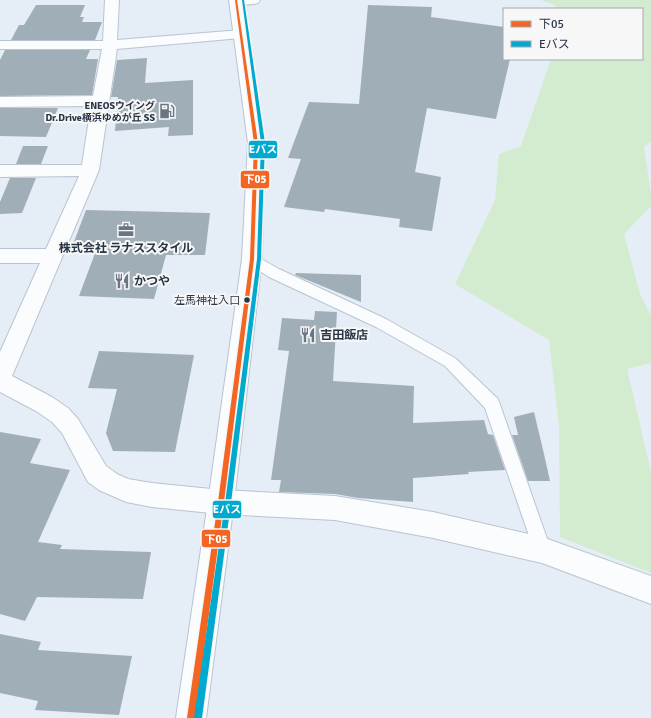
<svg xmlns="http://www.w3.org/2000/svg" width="651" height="718" font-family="Signika,'Noto Sans JP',sans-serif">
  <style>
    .green { fill: #d3eccf }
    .building { fill: #a0aeb8 }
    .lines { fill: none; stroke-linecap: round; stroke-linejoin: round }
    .service-casing { stroke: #bac4d0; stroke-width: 2 }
    .minor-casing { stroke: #bac4d0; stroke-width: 2 }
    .primary-casing { stroke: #bac4d0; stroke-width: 2 }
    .service { fill: #fbfcfe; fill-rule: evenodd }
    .minor { fill: #fbfcfe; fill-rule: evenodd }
    .primary { fill: #fbfcfe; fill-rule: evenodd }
    .bus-1-casing { stroke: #f7f7f7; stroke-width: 3 }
    .bus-2-casing { stroke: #f7f7f7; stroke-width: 3 }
    .bus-1 { fill: #f26522; fill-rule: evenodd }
    .bus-2 { fill: #00a9ce; fill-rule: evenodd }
    .bus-dot { fill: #283546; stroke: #f7f7f7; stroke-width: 1.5 }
    .labels { text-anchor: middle; stroke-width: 4; stroke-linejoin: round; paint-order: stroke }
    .far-poi-label { font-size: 10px; font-weight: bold; fill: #283546; stroke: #f7f7f7; text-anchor: end }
    .bus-label { font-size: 11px; fill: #283546; stroke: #f7f7f7; text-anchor: end }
    .poi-label { font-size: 12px; font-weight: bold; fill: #283546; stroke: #f7f7f7; text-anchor: start }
    .line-badge { stroke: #f7f7f7; stroke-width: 1.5 }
    .badge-label { font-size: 11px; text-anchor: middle; font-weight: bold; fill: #fff }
  </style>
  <rect width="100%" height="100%" fill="#e5edf7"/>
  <path class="green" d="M541 0H651V141L644 147 651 194V206L624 234 640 294 651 315V363L627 369 651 472V573L560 537 559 426 549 340 455 284 495 200 499 154 521 146 551 59H642V9H557L555 5Z"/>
  <path class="building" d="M36 5H85L80 17H84L82 22H102L95 40H11L19 25H24Z
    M368 5 432 7 431 17 504 27V59H510L496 119 427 108 415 172 441 177 432 231 399 227 400 219 325 209 324 212 284 207 301 159 288 158 309 102 359 104Z
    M5 50H90L86 59H98L92 95 0 96V60Z
    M147 58 145 83 193 80V135L168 136 169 127 115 131 118 97H111L117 60Z
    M0 108H58L46 137 0 136Z
    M23 146H48L41 164H16Z
    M10 178H36L22 213 0 214V202Z
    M86 210 210 213 205 255H166L154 299 79 296 97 248 72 247Z
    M296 273 361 275V302L295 275Z
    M315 311 337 312 333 381 414 386 413 423 484 420 488 434 493 435 505 470 468 472 469 474 413 478V502L358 498 335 494 279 492 281 480H271L289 351 278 350 282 318 314 320Z
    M99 351 194 355 175 452 113 451 106 433 117 389 88 388Z
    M534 412 544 454 550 481H528L512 435H518L514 417Z
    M0 432 41 439 30 463 70 470 38 542 62 545 60 549 151 552 143 599 37 597 25 621 0 614Z
    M0 634 41 642 38 650 132 656 119 715 35 710 38 701 0 693Z"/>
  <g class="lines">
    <defs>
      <path id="service" d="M252 254 279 269 386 319 455 358 498 399 551 550 548 556 542 559 536 556 485 408 445 366 376 327 269 277 247 262 245 259 247 256Z"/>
      <path id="minor" d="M105 0H119L117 40 241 30 246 31 248 34 246 37 241 38 117 49 99 170 12 376 52 397 68 408 78 419 106 466 117 474 128 479 152 483 221 490 335 496 433 512 542 537 651 576V604L542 563 433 538 335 520 221 514 152 507 126 502 99 490 88 482 62 433 52 422 36 411 0 392V352L40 263H0V249H46L79 176 0 177V165H82L91 106 0 107V97L93 96 102 49H0V41H103Z
        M229 0H260L258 3C250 5 239 5 231 3Z"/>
      <path id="primary" d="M229 0H243L264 143 262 259 234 502 206 718H176L208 502 242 259 248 143Z"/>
    </defs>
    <use href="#service" class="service-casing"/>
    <use href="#minor" class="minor-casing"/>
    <use href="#primary" class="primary-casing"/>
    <use href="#service" class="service"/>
    <use href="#minor" class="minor"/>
    <use href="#primary" class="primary"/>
    <defs>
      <path id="bus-1" d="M235 0H237L258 143 254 259 224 502 195 718H187L218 502 250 259 254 143Z"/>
      <path id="bus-2" d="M242 0H244L265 143 261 259 231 503 202 718H194L225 503 257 259 261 143Z"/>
    </defs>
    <use href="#bus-1" class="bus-1-casing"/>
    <use href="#bus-2" class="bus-2-casing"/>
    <use href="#bus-1" class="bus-1"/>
    <use href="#bus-2" class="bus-2"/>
  </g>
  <defs>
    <symbol id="fuel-bare" viewBox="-9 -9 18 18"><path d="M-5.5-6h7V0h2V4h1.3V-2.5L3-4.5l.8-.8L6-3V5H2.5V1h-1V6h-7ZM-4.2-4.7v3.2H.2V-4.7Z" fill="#6a7584" stroke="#f7f7f7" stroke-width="2.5" paint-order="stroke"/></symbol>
    <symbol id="office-bare" viewBox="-9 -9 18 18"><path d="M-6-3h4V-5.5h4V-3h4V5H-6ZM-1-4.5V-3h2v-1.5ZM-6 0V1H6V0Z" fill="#6a7584" stroke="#f7f7f7" stroke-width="2.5" paint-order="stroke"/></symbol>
    <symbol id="restaurant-bare" viewBox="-9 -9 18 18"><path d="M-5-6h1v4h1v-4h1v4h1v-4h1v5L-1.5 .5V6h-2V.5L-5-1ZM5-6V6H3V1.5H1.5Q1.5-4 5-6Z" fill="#6a7584" stroke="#f7f7f7" stroke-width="2.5" paint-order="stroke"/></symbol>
  </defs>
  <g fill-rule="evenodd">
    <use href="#fuel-bare" x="156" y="100" width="22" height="22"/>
    <use href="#office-bare" x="115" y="219" width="22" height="22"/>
    <use href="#restaurant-bare" x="111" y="270" width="22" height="22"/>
    <use href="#restaurant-bare" x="297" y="324" width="22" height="22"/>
  </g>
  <circle class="bus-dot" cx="247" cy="300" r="3.5"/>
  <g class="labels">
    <g class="far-poi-label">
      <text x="155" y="109">ENEOSウイング<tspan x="155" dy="12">Dr.Drive横浜ゆめが丘 SS</tspan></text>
    </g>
    <g class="bus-label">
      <text x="240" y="304">左馬神社入口</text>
    </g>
    <g class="poi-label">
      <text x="126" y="252" text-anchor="middle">株式会社 ラナススタイル</text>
      <text x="134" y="285">かつや</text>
      <text x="320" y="339">吉田飯店</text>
    </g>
  </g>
  <g class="line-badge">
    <rect x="248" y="140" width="30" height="19" rx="4" fill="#00a9ce"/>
    <rect x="240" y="170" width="30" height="19" rx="4" fill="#f26522"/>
    <rect x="212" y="500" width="30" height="19" rx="4" fill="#00a9ce"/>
    <rect x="201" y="529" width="30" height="19" rx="4" fill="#f26522"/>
  </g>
  <g class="badge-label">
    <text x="263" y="153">Eバス</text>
    <text x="255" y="183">下05</text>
    <text x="227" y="513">Eバス</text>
    <text x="216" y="543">下05</text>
  </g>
  <rect x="503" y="8" width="140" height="52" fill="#f7f7f7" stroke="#a4a9b0"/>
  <rect x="511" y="21" width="20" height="6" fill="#f26522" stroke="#a4a9b0"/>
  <text x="539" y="28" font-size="12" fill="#283546">下05</text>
  <rect x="511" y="41" width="20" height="6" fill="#00a9ce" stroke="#a4a9b0"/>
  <text x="539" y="48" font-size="12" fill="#283546">Eバス</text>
</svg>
